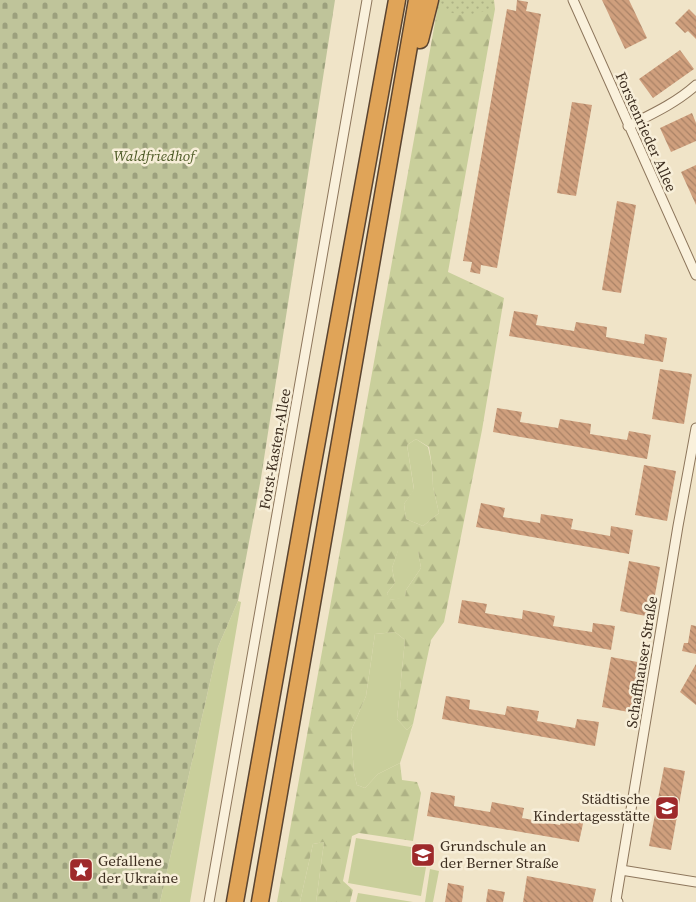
<svg xmlns="http://www.w3.org/2000/svg" width="696" height="902" font-family="'Source Serif 4',serif">
  <style>
    .green { fill: #c9cf9b }
    .forest { fill: url(#forest-firs); fill-rule: evenodd }
    .cemetery { fill: url(#cemetery-stones) }
    .park { fill: url(#park-dots) }
    .building { fill: url(#building-back-hatch) }
    .lines { fill: none; stroke-linecap: round; stroke-linejoin: round }
    .street-casing { stroke: #8d765c; stroke-width: 11 }
    .highway-casing { stroke: #5b4430; stroke-width: 19 }
    .street { stroke: #faf1dc; stroke-width: 9 }
    .highway { stroke: #e0a458; stroke-width: 16 }
    .labels { text-anchor: middle; stroke-width: 5; stroke-linejoin: round; paint-order: stroke }
    .street-label { font-size: 15px; fill: #3d2e20; stroke: #f7eed8 }
    .park-label { font-size: 15px; font-style: italic; fill: #4d5a26; stroke: #f7eed8 }
    .poi-label { font-size: 15px; fill: #3d2e20; stroke: #f7eed8; text-anchor: start }
  </style>
  <defs>
    <pattern id="forest-firs" width="22" height="20" patternUnits="userSpaceOnUse" patternTransform="scale(1.25)"><rect width="22" height="20" fill="#c9cf9b"/><path d="M5 1l3.5 6h-7zM16 11l3.5 6h-7z" fill="#aeb285"/></pattern>
    <pattern id="cemetery-stones" width="16" height="16" patternUnits="userSpaceOnUse" patternTransform="scale(1.25)"><rect width="16" height="16" fill="#bfc49a"/><path d="M2 7V4a2 2 0 0 1 4 0v3zM10 15v-3a2 2 0 0 1 4 0v3z" fill="#9ca07d"/></pattern>
    <pattern id="park-dots" width="8" height="8" patternUnits="userSpaceOnUse" patternTransform="scale(1.25)"><rect width="8" height="8" fill="#c9cf9b"/><path d="M2 2h.1M6 6h.1" fill="none" stroke="#aeb285" stroke-width="1.8" stroke-linecap="round"/></pattern>
    <pattern id="building-back-hatch" width="6" height="6" patternUnits="userSpaceOnUse" patternTransform="scale(1.25)"><rect width="6" height="6" fill="#cf9f7d"/><path d="M-1 5l2 2M0 0l6 6M5-1l2 2" fill="none" stroke="#a98266"/></pattern>
  </defs>
  <rect width="100%" height="100%" fill="#f0e4c8"/>
  <path class="green" d="M416 439 428 447 432 466 433 487 439 513 423 526 406 519 404 504 414 489 407 445Z
    M398 550 418 551 421 568 406 590 405 598 389 600 387 593 395 583 392 568Z
    M238 601 241 602 190 902H160L218 647Z
    M395 632 405 640 397 719 407 730 413 724 400 763 378 774 365 788 357 785 354 773 351 731 366 696 375 634Z
    M356 838 429 850 421 896 348 883Z
    M324 842 316 902H300L313 844Z
    M430 869 439 871 433 902H425Z
    M358 893 413 902H356Z"/>
  <path class="forest" d="M439 0H480L495 9 448 272 504 298 482 430 444 622 431 640 413 724 407 730 397 719 405 640 395 632 375 634 366 696 351 731 354 773 357 785 365 788 378 774 400 763 402 780 417 782 421 793 413 841 359 833 352 836 343 881 353 890 350 902H316L324 842 313 844 300 902H277ZM416 439 429 447 432 466 433 487 439 513 423 526 406 519 404 504 414 490 407 445ZM398 551H418L421 568 406 590 405 597 390 600 387 593 395 583 392 568Z"/>
  <path class="cemetery" d="M0 0H335L261 478 238 601 218 647 160 902H0Z"/>
  <path class="park" d="M439 0H494L495 9 464 16 437 9Z"/>
  <path class="building" d="M517 0 528 2 526 11 541 14 497 268 481 265 480 274 470 272 472 262 463 261 507 9 516 11Z
    M602 0H629L647 38 625 49Z
    M689 9 696 16V39L688 31 685 33 675 23Z
    M680 50 694 69 653 98 639 79Z
    M572 102 592 105 576 196 557 193Z
    M692 113 696 123V141L671 152 660 128Z
    M696 165V205L681 172Z
    M617 201 636 205 621 293 602 290Z
    M514 311 538 315 536 325 574 331 576 322 607 327 606 337 644 344 645 334 667 338 663 362 509 336Z
    M660 369 692 374 684 424 652 419Z
    M497 408 522 412 520 422 558 428 560 419 591 424 590 434 627 440 629 431 651 435 647 459 493 432Z
    M644 465 676 471 667 521 635 515Z
    M481 503 505 508 503 517 540 523 541 514 573 519 571 529 610 536 611 526 633 530 629 554 476 527Z
    M629 561 660 567 651 617 620 611Z
    M462 600 487 604 485 613 496 615 522 619 523 610 555 616 553 626 592 632 593 623 615 626 611 650 458 623Z
    M691 625 696 626V654L682 651 684 643H688Z
    M611 657 643 663 634 713 602 707Z
    M696 664V705L680 692Z
    M446 696 470 700 469 709 505 715 507 706 539 711 537 721 548 723 575 728 577 719 599 722 595 746 442 719Z
    M664 767 685 771 671 850 649 846Z
    M431 792 455 796 454 806 490 812 492 802 524 808 522 818 560 825 562 815 584 819 579 842 427 816Z
    M527 876 596 889 593 902H523Z
    M448 883 464 886 462 902H445Z
    M488 889 505 892 503 902H486Z"/>
  <g class="lines">
    <defs>
      <path id="street" d="M573 0 696 275
        M628 126C652 114 676 103 696 85
        M621 870 696 882
        M209 902 367 0
        M618 902 616 900 678 526 696 428"/>
      <path id="highway" d="M420 40 430 0
        M235 902 310 479 397 0
        M260 902 417 0"/>
    </defs>
    <use href="#street" class="street-casing"/>
    <use href="#highway" class="highway-casing"/>
    <use href="#street" class="street"/>
    <use href="#highway" class="highway"/>
  </g>
  <defs>
    <symbol id="school-square" viewBox="-11 -11 22 22"><rect x="-9" y="-9" width="18" height="18" rx="4" fill="#9e2a2b" stroke="#f7eed8"/><path d="M0-5L7-2L0 1L-7-2ZM-4 1L0 2.5L4 1V4Q0 6-4 4Z" fill="#fff"/></symbol>
    <symbol id="sight-square" viewBox="-11 -11 22 22"><rect x="-9" y="-9" width="18" height="18" rx="4" fill="#9e2a2b" stroke="#f7eed8"/><path d="M0-6L1.8-2.2L6-1.7L2.9 1.2L3.7 5.4L0 3.3L-3.7 5.4L-2.9 1.2L-6-1.7L-1.8-2.2Z" fill="#fff"/></symbol>
  </defs>
  <g fill-rule="evenodd">
    <use href="#school-square" x="653" y="794" width="28" height="28"/>
    <use href="#school-square" x="409" y="841" width="28" height="28"/>
    <use href="#sight-square" x="67" y="856" width="28" height="28"/>
  </g>
  <g class="labels">
    <g class="street-label">
      <text transform="translate(646 132) rotate(66)" y="5">Forstenrieder Allee</text>
      <text transform="translate(275 449) rotate(-80)" y="5">Forst-Kasten-Allee</text>
      <text transform="translate(642 662) rotate(-81)" y="5">Schaffhauser Straße</text>
    </g>
    <g class="park-label">
      <text x="154" y="161">Waldfriedhof</text>
    </g>
    <g class="poi-label">
      <text x="650" y="804" text-anchor="end">Städtische<tspan x="650" dy="17">Kindertagesstätte</tspan></text>
      <text x="440" y="851">Grundschule an<tspan x="440" dy="17">der Berner Straße</tspan></text>
      <text x="98" y="866">Gefallene<tspan x="98" dy="17">der Ukraine</tspan></text>
    </g>
  </g>
</svg>
